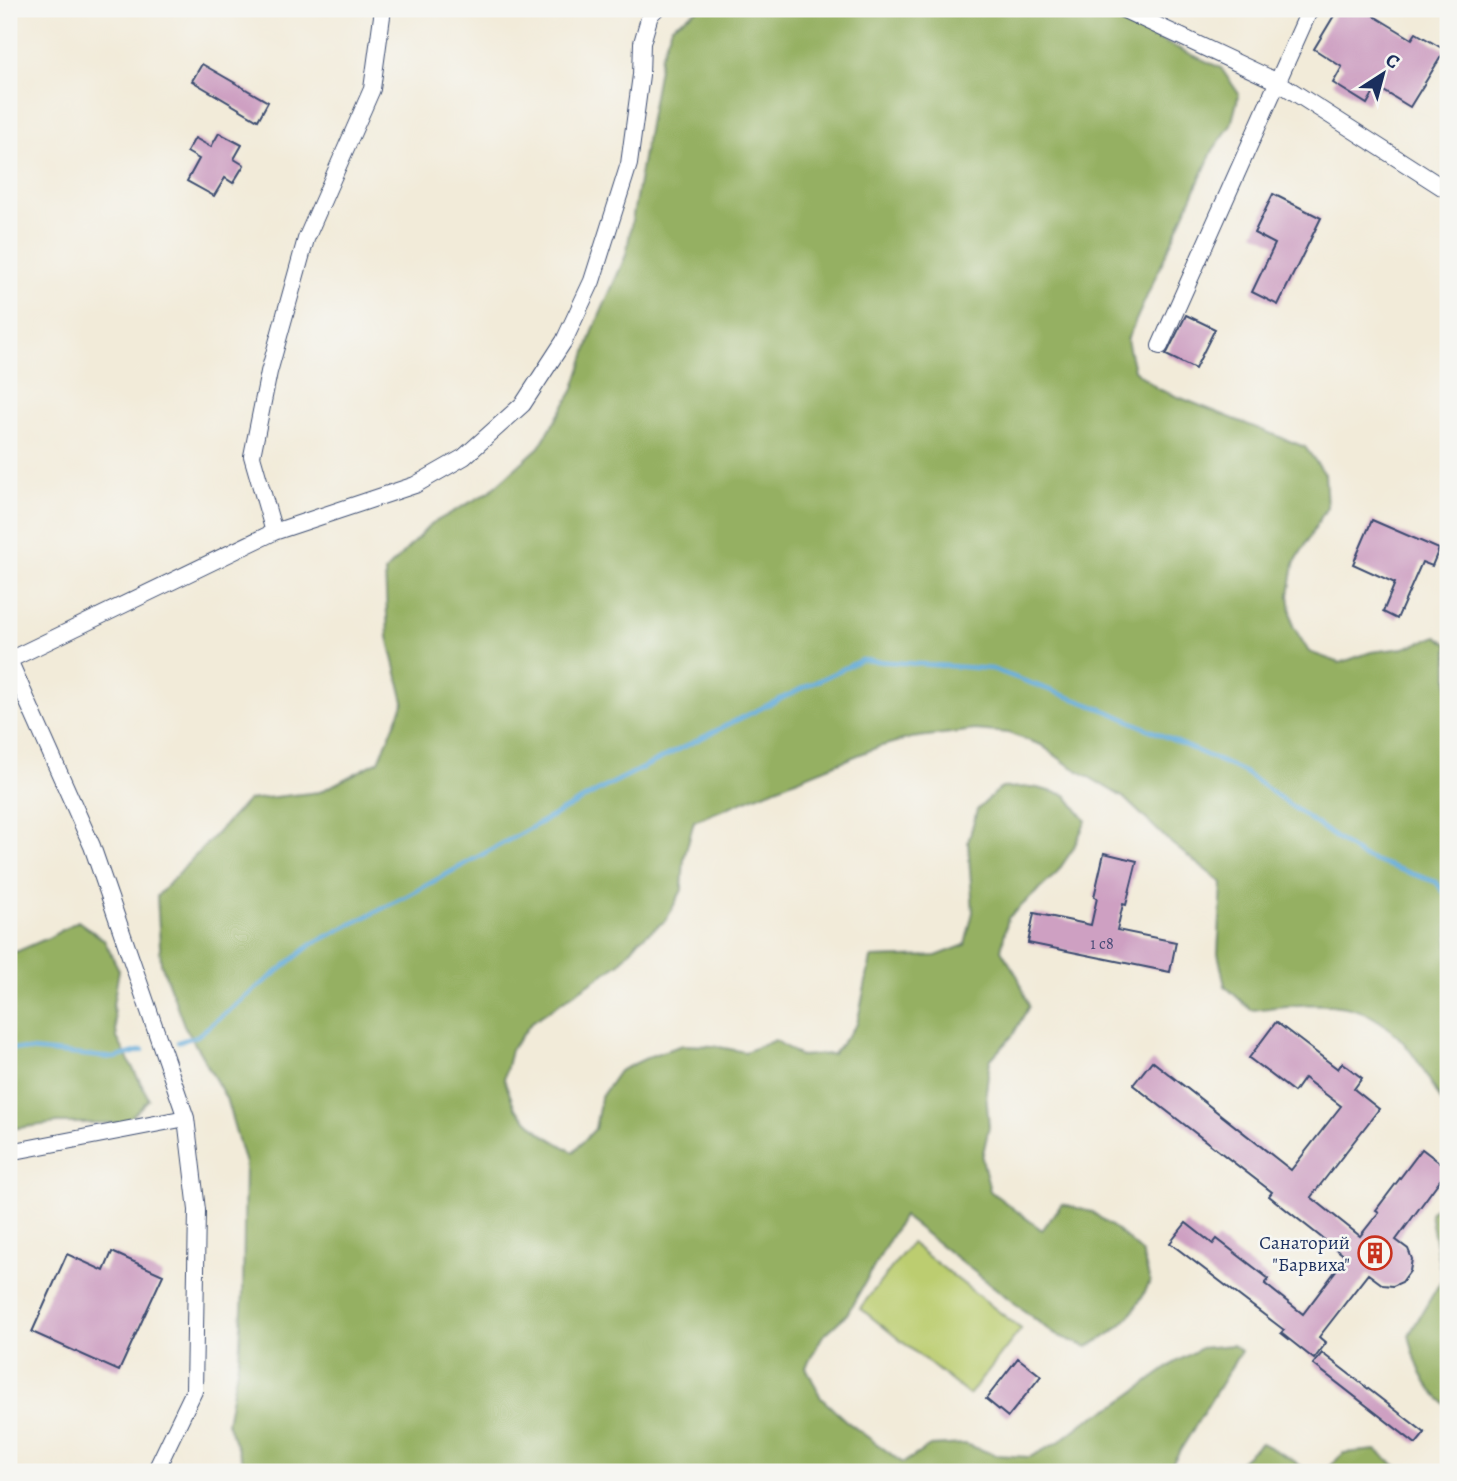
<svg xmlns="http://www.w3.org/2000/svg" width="1457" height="1481" font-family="Alegreya,serif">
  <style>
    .green { fill: #bccd6f; stroke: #6c7e66; stroke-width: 2 }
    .forest { fill: #95b062; stroke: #587060; stroke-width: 2 }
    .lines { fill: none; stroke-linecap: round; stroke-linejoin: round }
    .stream { stroke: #61aad9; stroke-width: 4.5 }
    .building { fill: #cea0c2 }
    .street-casing { stroke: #3b4b70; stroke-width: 18 }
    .street { stroke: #fff; stroke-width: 16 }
    .labels { text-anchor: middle; stroke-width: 5; stroke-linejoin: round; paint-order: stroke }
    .number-label { font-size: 16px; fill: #484b77 }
    .poi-label { font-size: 19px; fill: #1b2f5e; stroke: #f6f6f2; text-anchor: end }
  </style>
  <rect width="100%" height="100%" fill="#f6f6f2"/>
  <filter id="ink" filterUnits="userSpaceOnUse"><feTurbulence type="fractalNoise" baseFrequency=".0143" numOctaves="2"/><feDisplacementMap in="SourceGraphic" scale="14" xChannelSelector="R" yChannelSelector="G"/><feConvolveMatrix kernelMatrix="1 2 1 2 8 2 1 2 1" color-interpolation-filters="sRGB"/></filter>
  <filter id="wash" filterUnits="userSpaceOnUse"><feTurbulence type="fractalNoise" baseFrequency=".00686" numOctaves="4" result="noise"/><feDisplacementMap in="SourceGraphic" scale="28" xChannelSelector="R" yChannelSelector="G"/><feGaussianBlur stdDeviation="1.57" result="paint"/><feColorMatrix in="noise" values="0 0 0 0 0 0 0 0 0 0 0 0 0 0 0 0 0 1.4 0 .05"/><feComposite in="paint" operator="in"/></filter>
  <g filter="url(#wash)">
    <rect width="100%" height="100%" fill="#f2ebd9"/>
    <path class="green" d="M911 1243 1021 1329 969 1395 860 1308Z"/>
    <path class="forest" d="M699 9H1093L1221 68 1239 94 1231 125 1213 150 1127 340 1134 370 1158 389 1305 447 1325 474 1327 507 1294 564 1289 595 1293 626 1309 652 1340 663 1371 652 1404 648 1437 636 1448 644V1111C1435 1092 1425 1070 1411 1052 1367 992 1316 1003 1251 1010L1225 986 1218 953 1222 883 1171 843 1124 798 1067 764 1041 745 1008 733 975 730 911 738 878 747 694 821 684 858 682 890 666 920 639 940 620 963 532 1022 511 1050 504 1079 515 1108 541 1133 573 1152 595 1129 601 1097 619 1071 653 1055 683 1045 714 1046 745 1052 775 1040 800 1056 833 1054 857 1024 871 958 936 956 965 945 973 912 968 842 977 810 1000 788 1033 787 1066 795 1086 821 1073 849 1056 874 1008 918 1001 950 1018 977 1029 1006 1013 1035 990 1060 986 1092 989 1127 982 1158 990 1191 1042 1230 1062 1204 1092 1212 1118 1231 1142 1252 1150 1282C1131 1319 1123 1328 1087 1347L1054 1334 903 1216 847 1314 822 1337 806 1367 821 1398 846 1421 903 1463 930 1446 965 1444 996 1455 1030 1457 1059 1442 1086 1421 1118 1404 1174 1363 1201 1348 1233 1345 1241 1351 1167 1472H247L227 1423 239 1357 243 1293 245 1164 226 1098 184 1025 161 963 157 896 248 800 320 792 379 761 404 702 388 637 385 572 431 524 489 492 539 447 573 391 594 328 626 255 661 56 672 26Z
      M78 921 104 940 119 970 113 1005 117 1038 149 1099 125 1123H57L9 1129V948L16 952 48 938Z
      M1448 1194V1406C1423 1387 1416 1364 1409 1335L1442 1279 1430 1213Z
      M1261 1443 1290 1458 1309 1472H1231L1237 1464Z
      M1376 1450 1404 1472H1323L1344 1453Z"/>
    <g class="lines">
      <path class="stream" d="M178 1042 197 1036 312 944 407 896 607 786 737 720 861 660 992 669 1110 712 1244 772 1361 856 1436 882 1448 897
        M9 1048 114 1058 143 1050"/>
    </g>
    <g id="blocks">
      <path class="building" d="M1338 9H1378L1374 16 1412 39 1416 33 1445 50 1410 107 1377 87 1367 104 1333 83 1342 67 1314 49Z
        M202 64 268 102 258 120 192 81Z
        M219 133 242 145 234 159 244 165 233 183 225 178 214 196 187 181 199 159 187 152 195 138 211 147Z
        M1273 194 1321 218 1278 305 1252 292 1275 244 1254 233Z
        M1186 315 1215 329 1195 369 1166 355Z
        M1372 520 1439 549 1432 566 1422 562 1397 619 1383 612 1395 583 1353 564Z
        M1104 853 1137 861 1126 905 1123 904 1117 930 1176 942 1170 972 1028 943 1034 913 1091 925 1097 898 1094 897Z
        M1276 1022 1338 1069 1342 1063 1362 1078 1354 1089 1379 1109 1311 1197 1360 1236 1379 1212 1376 1210 1422 1149 1448 1169 1396 1240 1408 1249 1412 1259 1410 1271 1402 1282 1393 1286 1383 1285 1368 1274 1319 1337 1326 1343 1314 1359 1281 1333 1284 1330 1170 1243 1186 1223 1213 1244 1217 1239 1269 1279 1265 1284 1303 1314 1346 1257 1269 1196 1272 1192 1133 1085 1152 1061 1291 1170 1341 1106 1304 1078 1294 1092 1249 1058Z
        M112 1252 163 1275 119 1371 32 1332 67 1254 104 1271Z
        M1322 1353 1425 1433 1416 1444 1313 1364Z
        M1018 1358 1041 1376 1008 1417 986 1399Z"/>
    </g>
  </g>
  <g filter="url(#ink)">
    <use href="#blocks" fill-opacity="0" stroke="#3b4b70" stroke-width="2"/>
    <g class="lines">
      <defs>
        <path id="street" d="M1122 9 1278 82 1448 191
          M1160 346 1310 9
          M274 532 252 456 269 372 306 239 372 89 383 9
          M9 660 274 532 415 485 464 457 523 404 564 341 592 281 629 164 641 75 642 43 650 15 656 9
          M9 660 92 846 186 1118 197 1210 194 1391 155 1472
          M9 1148 20 1150 186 1118"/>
      </defs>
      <use href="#street" class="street-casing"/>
      <use href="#street" class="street"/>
    </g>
  </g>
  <defs>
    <symbol id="building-ring" viewBox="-11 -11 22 22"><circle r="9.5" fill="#f6f6f2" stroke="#c8321e" stroke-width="1.5"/><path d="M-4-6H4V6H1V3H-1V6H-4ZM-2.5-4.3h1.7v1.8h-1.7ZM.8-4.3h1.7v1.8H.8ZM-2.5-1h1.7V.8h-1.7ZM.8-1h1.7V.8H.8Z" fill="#c8321e"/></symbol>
  </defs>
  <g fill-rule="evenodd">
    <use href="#building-ring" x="1356" y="1234" width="38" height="38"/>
  </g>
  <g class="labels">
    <g class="number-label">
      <text x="1102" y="949">1 с8</text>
    </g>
    <g class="poi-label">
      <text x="1350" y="1249">Санаторий<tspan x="1350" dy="22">"Барвиха"</tspan></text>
    </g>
  </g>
  <rect width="1457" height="1481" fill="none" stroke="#f6f6f2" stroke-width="35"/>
  <g transform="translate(1383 74) rotate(36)" stroke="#f6f6f2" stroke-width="5" paint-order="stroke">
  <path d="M0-5L12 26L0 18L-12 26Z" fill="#1b2f5e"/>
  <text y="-10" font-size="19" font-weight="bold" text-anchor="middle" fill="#1b2f5e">С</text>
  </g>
</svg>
